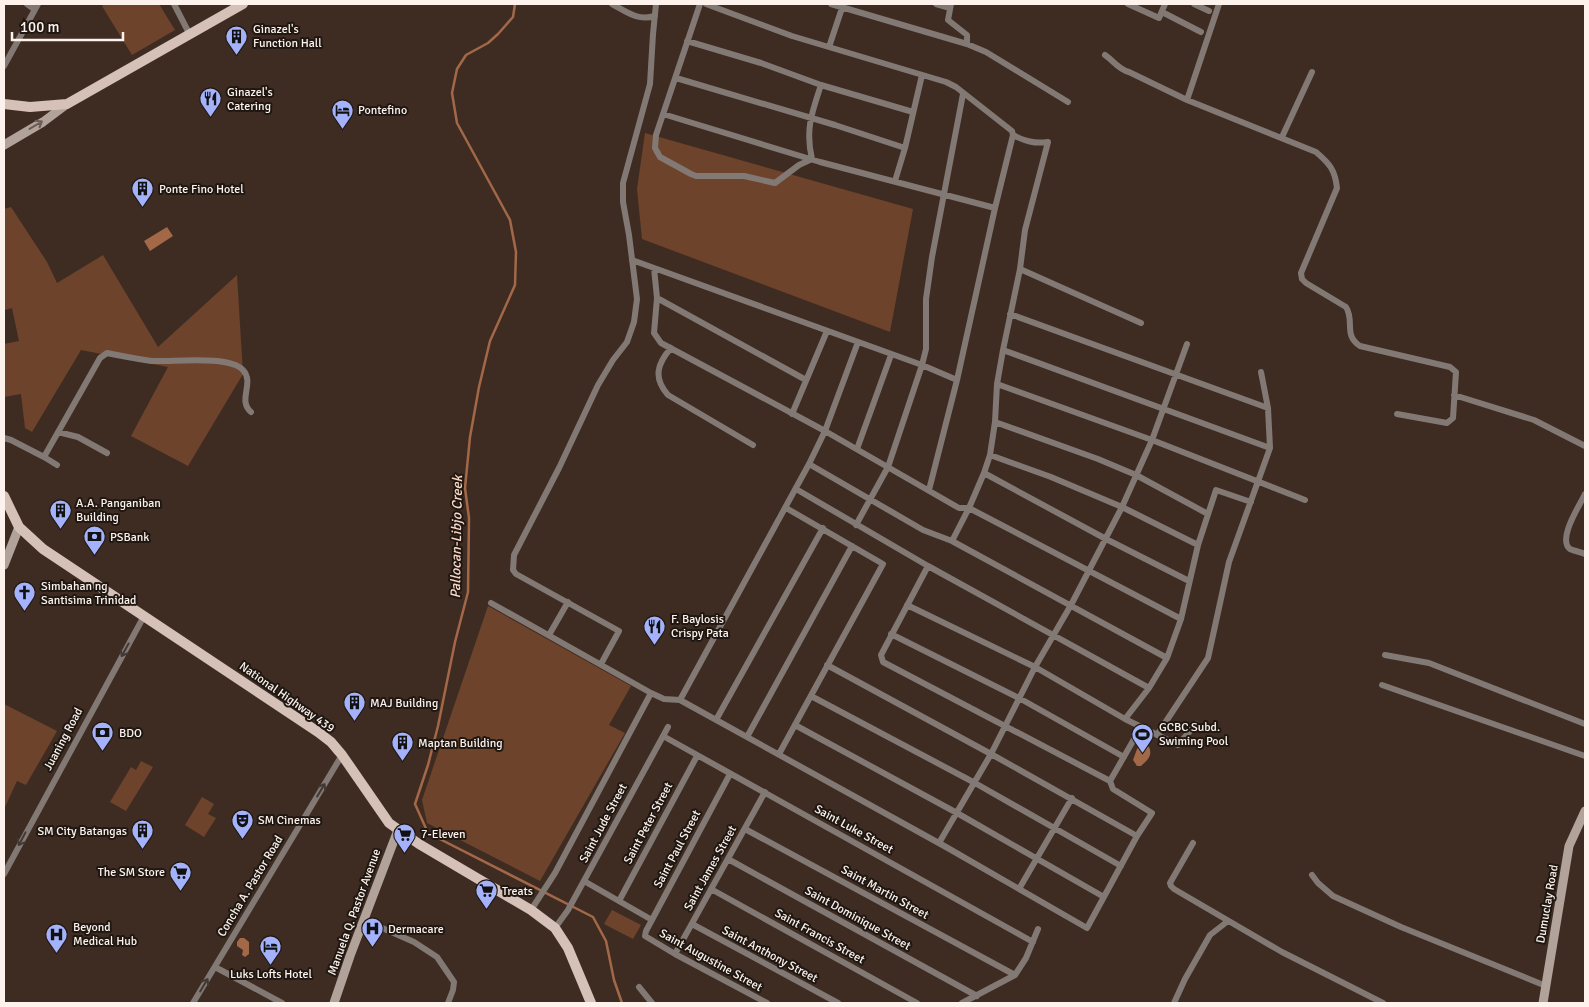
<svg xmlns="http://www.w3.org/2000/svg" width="1589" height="1007" font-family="Signika,sans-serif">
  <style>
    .green { fill: #6e432b }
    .water { fill: #a26848 }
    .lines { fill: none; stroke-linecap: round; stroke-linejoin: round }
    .stream { stroke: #a26848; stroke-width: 2.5 }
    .street { stroke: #837974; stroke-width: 6 }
    .secondary { stroke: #b1a29a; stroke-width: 9 }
    .primary { stroke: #d5c1b7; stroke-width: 10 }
    .oneway { stroke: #685c56 }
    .oneway2 { stroke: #423934 }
    .labels { text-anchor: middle; stroke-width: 4; stroke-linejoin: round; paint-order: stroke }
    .poi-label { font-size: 12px; fill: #fef2ec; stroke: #1f1712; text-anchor: start }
    .street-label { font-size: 12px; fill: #fef2ec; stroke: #1f1712 }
    .water-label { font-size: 14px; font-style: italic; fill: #fcd8c5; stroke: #1f1712 }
  </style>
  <rect width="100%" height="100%" fill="#3e2c23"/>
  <path class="green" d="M104 4H159L175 30 132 55 102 6Z
    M645 133 913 209 890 332 642 239 637 189Z
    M11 207 47 262 57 283 103 255 158 347 237 275 243 374 188 466 131 436 168 367 81 350 32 432 25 428 21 394 4 397V344L19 341 12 308 5 310 4 306V209Z
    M488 606 631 686 609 725 625 733 540 881 427 823 422 800Z
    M4 704 57 731 26 785 17 781 4 809Z
    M141 761 153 767 126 811 110 802 131 767 136 770Z
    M202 797 214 804 208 814 216 818 204 837 185 825Z
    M612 910 641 925 633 939 604 924Z"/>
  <path class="water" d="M167 227 173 236 150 251 144 241Z
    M1142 743 1149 747C1153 756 1147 760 1141 766H1137L1133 760 1137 749Z
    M240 938H244L249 942V954L245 957 242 955 243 950 237 946V942Z"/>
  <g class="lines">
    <path class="stream" d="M515 4 513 17 498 34 488 43 466 55 457 69 452 93 457 123 510 220 516 252 515 285 490 341 479 387 470 437 465 488 469 518 468 592 455 642 438 726 428 765 415 804 428 833 593 917 606 941 614 980 622 1003"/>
    <path class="street" d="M27 4 34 9
      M174 4 190 35
      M612 4C627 12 637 21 655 16
      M700 4 656 135 655 148 660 157 691 174 696 176H744L775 183 799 165 812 159C805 130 812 112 821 85
      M706 4 792 36 946 82 956 87 1012 131 1013 135 995 208 957 380 929 490
      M831 4 967 44 986 52 1068 102
      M936 4 950 8
      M951 4 948 20 967 35V44
      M1128 4 1159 18 1165 4
      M1194 4 1209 11
      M1162 12 1201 32
      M687 41 761 63 821 85 913 112
      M829 47 843 5
      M1105 55C1115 62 1118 69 1129 72L1187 100 1316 152C1330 164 1335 170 1337 188L1301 273 1302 279 1306 283 1346 307C1355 321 1343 335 1360 346L1450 367 1456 372 1453 418 1447 423 1397 414
      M4 66 38 4
      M676 78 835 125 905 148
      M1187 100 1219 4
      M663 114 820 162 995 208
      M1282 137 1312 72
      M895 181 905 148 922 75
      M632 260 922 365 957 380
      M654 268 657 298 654 333 661 343 825 431 959 508H969L1181 619
      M1020 269 1141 323
      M657 298 806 380
      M1010 314 1268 408
      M671 348C657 364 653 378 668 395L753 445
      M1003 350 1270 448
      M997 384 1152 440 1305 500
      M1454 395 1534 420 1585 446
      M792 414 827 331
      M995 422 1098 459 1136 475 1208 514
      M58 432 78 437 107 453
      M4 438 11 440 44 457 100 358 107 353C122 356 137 359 152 361 174 362 229 355 243 370 255 383 237 400 251 412
      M857 449 891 355
      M990 455 1051 477 1122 507 1198 545
      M44 457 57 465
      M809 464 923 530 952 541 1167 658
      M984 473 1106 539 1189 581
      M796 489 928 566 1149 688
      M1585 494C1580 505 1557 539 1570 549 1574 551 1581 552 1585 554
      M856 525 888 467 922 365 926 349V299L932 257 963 94
      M952 541 969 508 984 473 990 455 995 422 997 384 1003 350 1020 269 1025 230 1048 142C1034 144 1025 141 1013 135
      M491 603 651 693 664 699 680 700 946 847 1087 928 1137 836 1152 813 1113 789 1110 781 883 662 881 655 928 566
      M907 605 1035 667 1125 719 1178 745 1196 724
      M891 634 1019 698 1124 757
      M549 635 568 602
      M1385 655 1429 663 1585 724
      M601 664 619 631 516 574 513 570 514 555 559 468 598 385 613 360 627 342 634 322 637 299 629 235 623 202V183L650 84 653 34 656 4
      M827 665 991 754 1137 836
      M1382 685 1585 756
      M811 696 975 783 1121 866
      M680 700 809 464 825 431 858 342
      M1125 719 1149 688 1167 658 1181 619 1198 545 1216 490 1251 502
      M716 720 823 528
      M795 725 957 813 1104 897
      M1157 735 1208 658 1229 562 1270 448 1268 408 1261 372
      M663 736 1033 942
      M747 737 852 546
      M779 754 883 564 786 508
      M730 774 646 931 645 936 675 954 767 1003
      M1110 781 1141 727
      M745 829 1015 975
      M939 843 991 754 1035 667 1071 605 1122 507 1152 440 1187 344
      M1193 843 1170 883 1171 886 1174 889 1282 952 1383 1003
      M728 859 977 996
      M4 874 144 616
      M1312 875 1318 883 1333 896 1401 927 1546 986
      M584 881 652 920
      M711 889 917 1003
      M1019 889 1072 798
      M619 901 697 756
      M531 910 555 873 651 693
      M364 920 414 942 437 957 454 982 453 990 448 1003
      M692 924 838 1003
      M555 928 568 910 668 727
      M675 954 765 792
      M215 967 282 1003
      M639 987 652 1003
      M193 1003 342 755
      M962 1003 1015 975 1026 958 1038 929
      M1174 1003 1185 979 1210 935 1228 921"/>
    <path class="secondary" d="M4 145 43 122 67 104
      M4 565 19 527
      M334 1003 350 956 398 830
      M1543 1003 1569 846 1585 811"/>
    <path class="primary" d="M4 104 30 107 67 104 243 4
      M4 496 19 527 43 549 318 732 331 742 342 755 389 823 419 844 531 910 555 928 568 948 591 1003"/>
  </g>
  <defs><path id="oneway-shaft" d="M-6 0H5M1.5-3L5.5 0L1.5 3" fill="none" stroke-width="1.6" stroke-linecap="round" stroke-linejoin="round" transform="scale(1.25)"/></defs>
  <use class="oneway" href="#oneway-shaft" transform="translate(36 125) rotate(-31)"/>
  <g class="oneway2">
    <use href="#oneway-shaft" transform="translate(125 650) rotate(119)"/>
    <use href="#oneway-shaft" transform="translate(321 790) rotate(-59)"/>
    <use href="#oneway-shaft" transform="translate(22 839) rotate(118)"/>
    <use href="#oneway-shaft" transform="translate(204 985) rotate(-59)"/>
  </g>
  <defs>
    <symbol id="building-pin" viewBox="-11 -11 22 30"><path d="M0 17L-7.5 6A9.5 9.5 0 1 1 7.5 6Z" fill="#a4b2fc" stroke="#1f1712"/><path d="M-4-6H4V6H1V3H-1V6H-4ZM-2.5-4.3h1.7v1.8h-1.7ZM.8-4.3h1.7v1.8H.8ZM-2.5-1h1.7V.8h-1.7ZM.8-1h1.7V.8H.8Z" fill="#111"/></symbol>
    <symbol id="restaurant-pin" viewBox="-11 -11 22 30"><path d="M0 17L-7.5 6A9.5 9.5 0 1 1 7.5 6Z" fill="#a4b2fc" stroke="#1f1712"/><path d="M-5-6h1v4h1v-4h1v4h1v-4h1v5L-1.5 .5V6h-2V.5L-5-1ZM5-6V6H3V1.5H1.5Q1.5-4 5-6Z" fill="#111"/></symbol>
    <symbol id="hotel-pin" viewBox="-11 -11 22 30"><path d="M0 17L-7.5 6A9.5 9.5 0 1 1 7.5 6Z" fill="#a4b2fc" stroke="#1f1712"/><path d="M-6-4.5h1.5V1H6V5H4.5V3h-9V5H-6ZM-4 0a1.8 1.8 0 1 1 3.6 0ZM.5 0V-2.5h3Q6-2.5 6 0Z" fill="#111"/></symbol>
    <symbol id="bank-pin" viewBox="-11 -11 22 30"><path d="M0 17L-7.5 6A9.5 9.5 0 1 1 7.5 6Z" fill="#a4b2fc" stroke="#1f1712"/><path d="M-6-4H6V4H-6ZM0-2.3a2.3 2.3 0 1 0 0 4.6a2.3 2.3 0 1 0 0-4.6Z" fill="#111"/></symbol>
    <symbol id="church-pin" viewBox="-11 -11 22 30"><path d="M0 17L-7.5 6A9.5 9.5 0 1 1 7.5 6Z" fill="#a4b2fc" stroke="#1f1712"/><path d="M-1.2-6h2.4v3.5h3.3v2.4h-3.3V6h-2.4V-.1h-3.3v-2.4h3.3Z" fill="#111"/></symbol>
    <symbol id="stadium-pin" viewBox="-11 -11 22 30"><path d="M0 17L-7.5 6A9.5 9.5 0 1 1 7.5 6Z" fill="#a4b2fc" stroke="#1f1712"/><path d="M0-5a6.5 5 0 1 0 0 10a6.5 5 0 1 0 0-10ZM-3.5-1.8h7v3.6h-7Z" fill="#111"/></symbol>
    <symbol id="theatre-pin" viewBox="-11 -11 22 30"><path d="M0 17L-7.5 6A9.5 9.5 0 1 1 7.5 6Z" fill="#a4b2fc" stroke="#1f1712"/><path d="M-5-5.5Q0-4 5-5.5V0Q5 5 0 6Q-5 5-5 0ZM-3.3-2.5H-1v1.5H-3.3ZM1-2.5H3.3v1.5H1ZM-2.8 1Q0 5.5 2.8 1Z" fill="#111"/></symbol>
    <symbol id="supermarket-pin" viewBox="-11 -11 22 30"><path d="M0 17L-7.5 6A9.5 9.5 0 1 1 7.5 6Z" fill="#a4b2fc" stroke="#1f1712"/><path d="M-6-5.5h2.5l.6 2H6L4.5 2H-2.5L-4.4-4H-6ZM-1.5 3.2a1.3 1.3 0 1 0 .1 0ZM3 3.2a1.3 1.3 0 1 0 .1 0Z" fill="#111"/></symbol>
    <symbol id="hospital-pin" viewBox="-11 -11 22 30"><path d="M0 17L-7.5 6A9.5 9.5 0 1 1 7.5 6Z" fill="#a4b2fc" stroke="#1f1712"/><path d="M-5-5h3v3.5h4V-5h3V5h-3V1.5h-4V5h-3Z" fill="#111"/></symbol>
  </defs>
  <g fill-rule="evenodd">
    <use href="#building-pin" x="224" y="24" width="25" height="34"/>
    <use href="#restaurant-pin" x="198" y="86" width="25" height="34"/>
    <use href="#hotel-pin" x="330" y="98" width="25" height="34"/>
    <use href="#building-pin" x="130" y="176" width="25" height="34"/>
    <use href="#building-pin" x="48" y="498" width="25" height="34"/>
    <use href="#bank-pin" x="82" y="524" width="25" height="34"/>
    <use href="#church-pin" x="12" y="580" width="25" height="34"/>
    <use href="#restaurant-pin" x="642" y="614" width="25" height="34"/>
    <use href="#building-pin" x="342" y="690" width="25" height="34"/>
    <use href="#bank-pin" x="90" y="720" width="25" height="34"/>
    <use href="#stadium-pin" x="1130" y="722" width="25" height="34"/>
    <use href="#building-pin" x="390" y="730" width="25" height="34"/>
    <use href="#theatre-pin" x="230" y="808" width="25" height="34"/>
    <use href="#building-pin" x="130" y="818" width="25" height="34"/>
    <use href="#supermarket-pin" x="392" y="822" width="25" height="34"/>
    <use href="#supermarket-pin" x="168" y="860" width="25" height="34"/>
    <use href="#supermarket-pin" x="474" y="878" width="25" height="34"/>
    <use href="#hospital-pin" x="360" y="916" width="25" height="34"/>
    <use href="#hospital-pin" x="44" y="922" width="25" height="34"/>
    <use href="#hotel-pin" x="258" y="934" width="25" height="34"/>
  </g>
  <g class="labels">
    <g class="poi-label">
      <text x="253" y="33">Ginazel's<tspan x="253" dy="14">Function Hall</tspan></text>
      <text x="227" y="96">Ginazel's<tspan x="227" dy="14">Catering</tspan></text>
      <text x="358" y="114">Pontefino</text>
      <text x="159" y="193">Ponte Fino Hotel</text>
      <text x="76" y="507">A.A. Panganiban<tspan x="76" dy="14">Building</tspan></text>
      <text x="110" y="541">PSBank</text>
      <text x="41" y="590">Simbahan ng<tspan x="41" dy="14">Santisima Trinidad</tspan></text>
      <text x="671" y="623">F. Baylosis<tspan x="671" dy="14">Crispy Pata</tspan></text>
      <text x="370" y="707">MAJ Building</text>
      <text x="1159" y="731">GCBC Subd.<tspan x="1159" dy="14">Swiming Pool</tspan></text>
      <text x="119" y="737">BDO</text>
      <text x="418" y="747">Maptan Building</text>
      <text x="258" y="824">SM Cinemas</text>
      <text x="127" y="835" text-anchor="end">SM City Batangas</text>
      <text x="421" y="838">7-Eleven</text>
      <text x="165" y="876" text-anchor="end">The SM Store</text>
      <text x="502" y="895">Treats</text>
      <text x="73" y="931">Beyond<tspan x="73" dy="14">Medical Hub</tspan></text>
      <text x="388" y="933">Dermacare</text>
      <text x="271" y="978" text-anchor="middle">Luks Lofts Hotel</text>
    </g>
    <g class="street-label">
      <text transform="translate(287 697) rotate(35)" y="4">National Highway 439</text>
      <text transform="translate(63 739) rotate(-62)" y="4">Juaning Road</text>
      <text transform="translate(603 823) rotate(-62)" y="4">Saint Jude Street</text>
      <text transform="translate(648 823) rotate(-62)" y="4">Saint Peter Street</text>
      <text transform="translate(854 829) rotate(29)" y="4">Saint Luke Street</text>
      <text transform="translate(677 849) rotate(-62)" y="4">Saint Paul Street</text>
      <text transform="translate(710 868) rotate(-61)" y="4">Saint James Street</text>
      <text transform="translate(250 886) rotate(-59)" y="4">Concha A. Pastor Road</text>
      <text transform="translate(885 892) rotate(29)" y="4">Saint Martin Street</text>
      <text transform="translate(1547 904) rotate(-80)" y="4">Dumuclay Road</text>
      <text transform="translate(354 912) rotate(-70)" y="4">Manuela Q. Pastor Avenue</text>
      <text transform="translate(858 918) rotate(29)" y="4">Saint Dominique Street</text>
      <text transform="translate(820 936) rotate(29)" y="4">Saint Francis Street</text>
      <text transform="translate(770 954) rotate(28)" y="4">Saint Anthony Street</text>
      <text transform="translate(711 960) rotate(29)" y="4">Saint Augustine Street</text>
    </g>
    <g class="water-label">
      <text transform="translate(456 537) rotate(-89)" y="5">Pallocan-Libjo Creek</text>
    </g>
  </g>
  <rect width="1589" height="1007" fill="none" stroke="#fef2ec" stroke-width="10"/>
  <path d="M12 32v8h111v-8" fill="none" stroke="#fef2ec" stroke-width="2.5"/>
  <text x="20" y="32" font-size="15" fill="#fef2ec" stroke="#1f1712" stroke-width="4" paint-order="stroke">100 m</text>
</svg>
